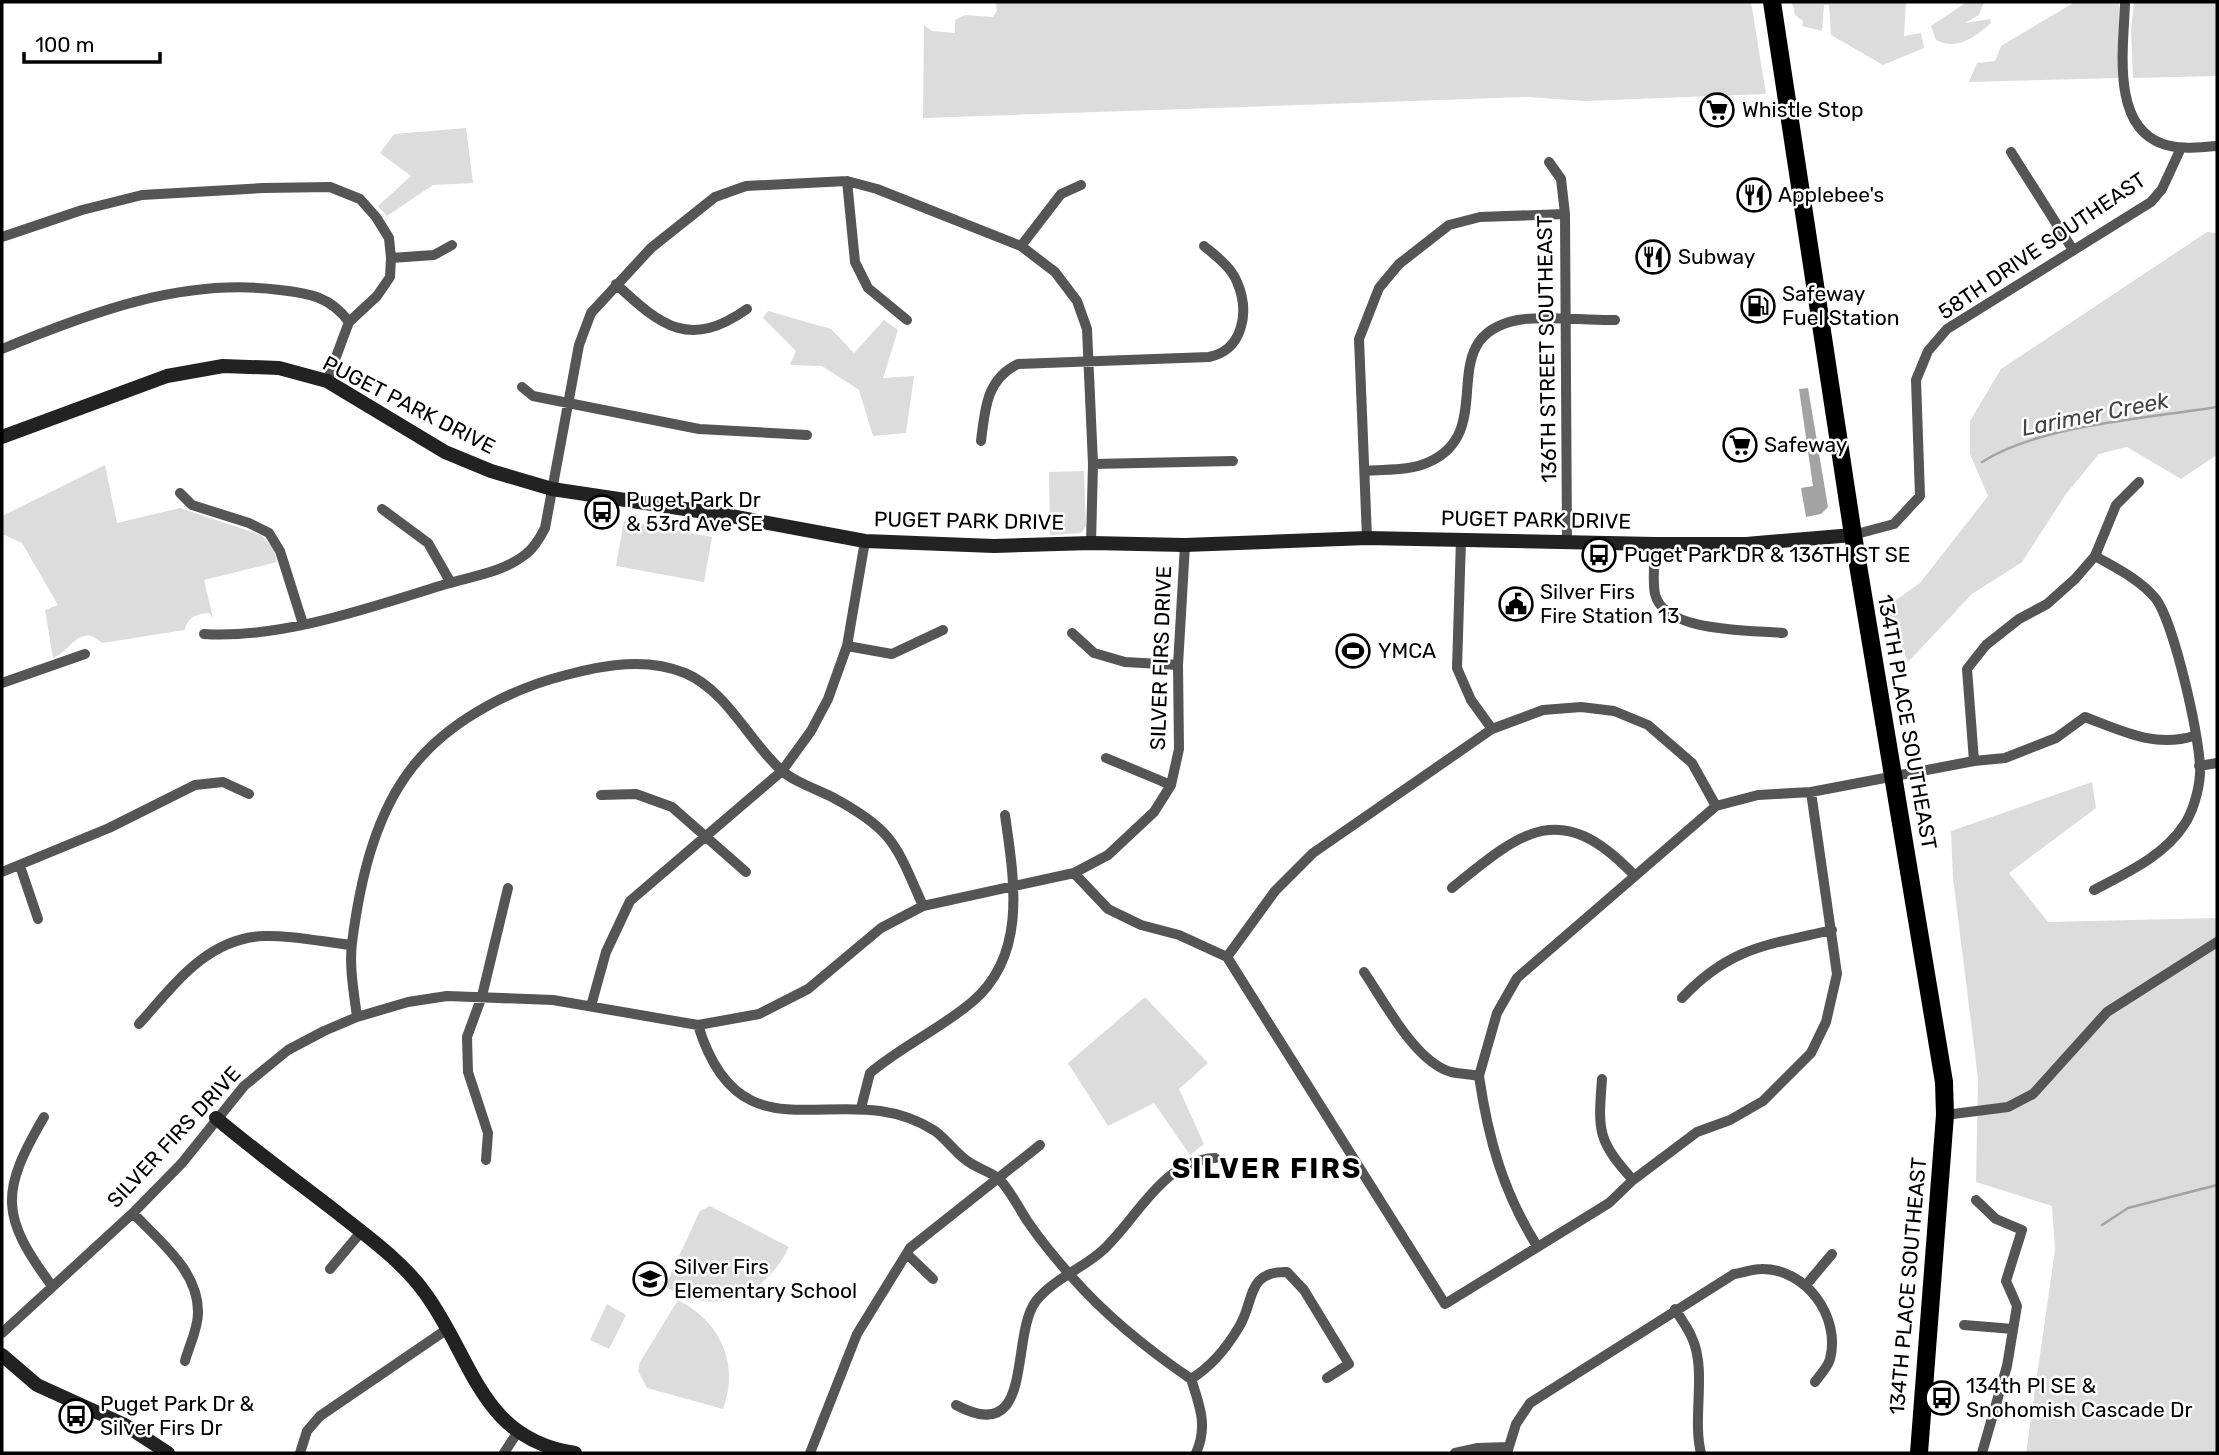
<svg xmlns="http://www.w3.org/2000/svg" width="2219" height="1455" font-family="Rubik,sans-serif">
  <style>
    .green { fill: #dcdcdc }
    .water { fill: #a3a3a3 }
    .lines { fill: none; stroke-linecap: round; stroke-linejoin: round }
    .stream { stroke: #a3a3a3; stroke-width: 2.5 }
    .street { stroke: #555; stroke-width: 10 }
    .secondary { stroke: #222; stroke-width: 14 }
    .primary { stroke: #000; stroke-width: 18 }
    .labels { text-anchor: middle; stroke-width: 5; stroke-linejoin: round; paint-order: stroke }
    .poi-label { font-size: 21px; fill: #000; stroke: #fff; text-anchor: start }
    .street-label { font-size: 21px; fill: #000; stroke: #fff }
    .water-label { font-size: 23px; font-style: italic; fill: #444; stroke: #fff }
    .district-label { font-size: 28px; font-weight: bold; letter-spacing: 2px; fill: #000; stroke: #fff }
  </style>
  <rect width="100%" height="100%" fill="#fff"/>
  <path class="green" d="M995 2H1751L1766 94 1584 101 1528 97 923 118 924 25 932 31 955 33V20L965 15 993 17 997 10Z
    M1792 2H1906L1904 36 1921 33 1924 48 1883 65 1831 35 1829 5H1824L1822 31 1802 26 1803 21 1795 15Z
    M1967 2H1984L1979 15 1965 23 1990 19 1991 23C1975 37 1957 51 1936 40L1931 26Z
    M2075 2H2119L2118 78 1969 82 1977 63 1995 61 2001 46Z
    M2134 2H2217V76L2133 78 2131 30Z
    M466 128 473 183 433 185 387 216 378 206 411 176 380 153 394 134Z
    M2207 232 2217 233V455L2181 479 2127 447 2099 454 2066 494 2022 562 1972 594 1908 662 1886 607 1920 583 1988 496 1970 454V421L2001 369Z
    M768 311 831 329 854 353 884 320 898 330 883 378 914 376 906 433 873 436 859 390 822 366 790 365 796 351 763 318Z
    M105 465 117 523 180 508 261 535 274 549 277 562 204 580 213 618 209 613C197 614 187 617 185 630L102 643C80 622 71 651 53 658L45 610 58 605 22 543 2 534V516Z
    M1084 471 1086 526 1081 533 1050 535 1049 472Z
    M624 521 712 537 704 582 616 566Z
    M2092 782 2096 808 2009 873 2048 922 2217 918V1453H2026L2055 1250 2052 1206 1976 1182 1978 1078 1953 878 1951 831Z
    M1145 997 1208 1063 1179 1089 1204 1144 1190 1155 1154 1103 1108 1126 1068 1063Z
    M710 1206 789 1247C766 1296 712 1319 665 1286L700 1211Z
    M678 1300C720 1321 740 1364 723 1409L647 1388 638 1371 640 1362Z
    M607 1304 626 1315 609 1349 590 1340Z"/>
  <path class="water" d="M1808 388 1828 507 1821 514 1806 517 1801 488 1813 486 1799 389Z"/>
  <g class="lines">
    <path class="stream" d="M1982 462C2040 425 2148 418 2217 407
      M2102 1225 2128 1208 2217 1185"/>
    <path class="street" d="M2125 2C2124 45 2110 126 2163 144 2180 150 2199 147 2217 146
      M2011 152 2073 250
      M1549 162 1561 179 1565 214 1567 540
      M847 181 855 262 868 288 907 320
      M2 237 82 210 142 195 263 188 330 187 360 199 376 217 389 238 391 258 434 255 452 245
      M1021 246 1061 194 1081 185
      M616 284C662 327 690 349 747 309
      M2 349C89 313 184 277 280 290 309 293 331 297 349 322
      M327 381 349 322 377 296 390 277 391 258
      M522 387 533 396 699 429 807 435
      M981 441C985 410 986 379 1018 364L1209 357C1243 350 1250 312 1237 282 1231 267 1216 256 1204 246
      M1093 464 1233 461
      M1365 471C1385 469 1410 471 1429 462 1501 430 1430 337 1518 320 1542 315 1589 321 1615 320
      M180 493 192 505 249 523 269 533 280 551 303 624
      M382 509 428 543 451 583
      M1853 535 1894 524 1920 496 1916 380 1928 351 1947 329 2151 202 2162 189 2181 148
      M1367 538 1359 339 1379 288 1399 264 1449 225 1480 217 1565 214
      M1461 539 1457 668 1471 700 1492 729
      M1655 544C1655 560 1652 579 1655 594 1664 633 1751 630 1783 633
      M1072 633 1094 653 1125 662 1178 665
      M204 634C282 639 372 607 446 584 473 576 504 572 526 554 535 547 540 538 545 528L579 345 591 313 651 248 715 197 746 186 847 181 877 189 1021 246 1055 272 1077 301 1087 329 1093 464 1091 543
      M847 646 892 654 943 630
      M2 683 85 654
      M1106 758 1171 785
      M1974 761 1967 669 1986 645 2019 619 2047 604 2075 579 2095 556 2116 505 2139 482
      M2199 766 2217 763
      M601 795 636 794 672 807 746 872
      M20 866 38 919
      M2 872 109 828 195 785 223 782 249 794
      M1074 873 1108 909 1141 925 1179 935 1227 957 1445 1304 1609 1203 1633 1180 1697 1132 1730 1120 1763 1101 1811 1053 1826 1022 1837 974 1811 792
      M1452 888C1522 831 1560 798 1633 874
      M2094 890C2126 873 2164 856 2184 825 2193 812 2199 790 2200 774 2202 744 2174 623 2156 599 2141 580 2116 568 2095 556
      M1227 957 1275 891 1313 853 1492 729 1543 710 1581 707 1614 711 1648 725 1692 763 1716 806
      M1364 972C1384 1001 1415 1062 1451 1072 1460 1074 1470 1074 1479 1076 1488 1138 1503 1192 1537 1246
      M1682 998C1730 947 1767 945 1832 930
      M591 1006 606 952 630 901 782 771 811 731 828 699 847 646 865 541
      M357 1017C354 993 349 967 352 943 360 880 376 806 421 757 457 717 514 688 566 675 604 665 646 657 685 673 727 691 748 740 781 770 794 782 816 789 832 797 894 830 896 845 923 906
      M139 1024C174 985 207 938 264 936 293 935 323 942 351 945
      M698 1025C742 1170 844 1071 935 1131 946 1139 955 1152 966 1160 976 1168 989 1171 998 1178 1010 1189 1019 1209 1028 1222 1041 1241 1056 1259 1071 1276 1106 1316 1147 1349 1191 1379
      M1479 1076 1497 1013 1517 978 1716 806 1758 795 1811 792 1974 761 2005 758 2056 738 2085 717C2122 731 2155 748 2194 736
      M1602 1079C1598 1131 1597 1140 1633 1180
      M861 1108 870 1073C902 1046 940 1029 972 1002 1028 955 1014 879 1005 815
      M1945 1115 2008 1107 2033 1094 2107 1012 2217 942
      M44 1117C0 1192 0 1216 52 1286
      M486 1160 488 1133 468 1072 467 1037 482 996 508 888
      M1976 1200 1996 1219 2022 1230 2006 1281 2017 1306 2007 1366 1982 1453
      M133 1213C159 1241 199 1271 198 1313 198 1329 189 1346 185 1361
      M907 1254 933 1279
      M330 1269 361 1232
      M1806 1285 1832 1254
      M1675 1309C1680 1318 1688 1328 1692 1338 1707 1370 1692 1418 1701 1453
      M1964 1325 2013 1329
      M2 1333 133 1213 182 1163 244 1086 288 1050 324 1031 357 1017 408 1002 447 996 553 1000 698 1025 759 1014 808 989 881 928 923 906 1074 873 1108 855 1154 812 1171 785 1179 749 1178 665 1185 545
      M1191 1379C1212 1366 1226 1349 1239 1327 1255 1301 1246 1271 1287 1272L1304 1290 1349 1364 1327 1378
      M1191 1379C1200 1406 1208 1427 1196 1453
      M956 1405C1036 1448 1009 1337 1036 1301 1053 1279 1084 1268 1104 1249 1138 1217 1163 1160 1215 1158
      M300 1453 307 1431 320 1416 446 1330
      M504 1453 517 1433
      M810 1453 857 1334 910 1248 1040 1145
      M1455 1453 1478 1448 1507 1447
      M1507 1453 1516 1424 1530 1403 1734 1274C1742 1273 1752 1269 1761 1269 1806 1268 1841 1317 1830 1359 1828 1367 1820 1375 1815 1382"/>
    <path class="secondary" d="M2 437 167 376 223 366 279 368 327 381 445 452 491 471 552 489 725 515 865 541 994 546 1091 543 1185 545 1367 538 1655 544H1746L1853 535
      M216 1118C256 1152 298 1182 339 1214 369 1238 403 1262 425 1293 474 1360 480 1439 575 1453
      M2 1355 37 1385 125 1425 168 1453"/>
    <path class="primary" d="M1772 2 1853 535 1944 1082 1945 1115 1919 1453"/>
  </g>
  <defs>
    <symbol id="supermarket-ring" viewBox="-11 -11 22 22"><circle r="9.5" fill="#fff" stroke="#000" stroke-width="1.5"/><path d="M-6-5.5h2.5l.6 2H6L4.5 2H-2.5L-4.4-4H-6ZM-1.5 3.2a1.3 1.3 0 1 0 .1 0ZM3 3.2a1.3 1.3 0 1 0 .1 0Z" fill="#000"/></symbol>
    <symbol id="restaurant-ring" viewBox="-11 -11 22 22"><circle r="9.5" fill="#fff" stroke="#000" stroke-width="1.5"/><path d="M-5-6h1v4h1v-4h1v4h1v-4h1v5L-1.5 .5V6h-2V.5L-5-1ZM5-6V6H3V1.5H1.5Q1.5-4 5-6Z" fill="#000"/></symbol>
    <symbol id="fuel-ring" viewBox="-11 -11 22 22"><circle r="9.5" fill="#fff" stroke="#000" stroke-width="1.5"/><path d="M-5.5-6h7V0h2V4h1.3V-2.5L3-4.5l.8-.8L6-3V5H2.5V1h-1V6h-7ZM-4.2-4.7v3.2H.2V-4.7Z" fill="#000"/></symbol>
    <symbol id="bus-ring" viewBox="-11 -11 22 22"><circle r="9.5" fill="#fff" stroke="#000" stroke-width="1.5"/><path d="M-5-6H5V4H4V6H2V4H-2V6H-4V4H-5ZM-3.5-4V0h7V-4ZM-3.5 1.2v1.5H-2V1.2ZM2 1.2v1.5H3.5V1.2Z" fill="#000"/></symbol>
    <symbol id="civic-ring" viewBox="-11 -11 22 22"><circle r="9.5" fill="#fff" stroke="#000" stroke-width="1.5"/><path d="M-.6-6.5H3V-4.5H.6V-3L4-1V1h2V6H-6V1h2V-1L-.6-3ZM-1.2 2.5V6h2.4V2.5Z" fill="#000"/></symbol>
    <symbol id="stadium-ring" viewBox="-11 -11 22 22"><circle r="9.5" fill="#fff" stroke="#000" stroke-width="1.5"/><path d="M0-5a6.5 5 0 1 0 0 10a6.5 5 0 1 0 0-10ZM-3.5-1.8h7v3.6h-7Z" fill="#000"/></symbol>
    <symbol id="school-ring" viewBox="-11 -11 22 22"><circle r="9.5" fill="#fff" stroke="#000" stroke-width="1.5"/><path d="M0-5L7-2L0 1L-7-2ZM-4 1L0 2.5L4 1V4Q0 6-4 4Z" fill="#000"/></symbol>
  </defs>
  <g fill-rule="evenodd">
    <use href="#supermarket-ring" x="1698" y="91" width="38" height="38"/>
    <use href="#restaurant-ring" x="1735" y="176" width="38" height="38"/>
    <use href="#restaurant-ring" x="1634" y="238" width="38" height="38"/>
    <use href="#fuel-ring" x="1739" y="287" width="38" height="38"/>
    <use href="#supermarket-ring" x="1721" y="426" width="38" height="38"/>
    <use href="#bus-ring" x="583" y="493" width="38" height="38"/>
    <use href="#bus-ring" x="1580" y="536" width="38" height="38"/>
    <use href="#civic-ring" x="1497" y="585" width="38" height="38"/>
    <use href="#stadium-ring" x="1334" y="632" width="38" height="38"/>
    <use href="#school-ring" x="631" y="1260" width="38" height="38"/>
    <use href="#bus-ring" x="1923" y="1379" width="38" height="38"/>
    <use href="#bus-ring" x="57" y="1397" width="38" height="38"/>
  </g>
  <g class="labels">
    <g class="poi-label">
      <text x="1742" y="117">Whistle Stop</text>
      <text x="1778" y="202">Applebee's</text>
      <text x="1678" y="264">Subway</text>
      <text x="1782" y="301">Safeway<tspan x="1782" dy="24">Fuel Station</tspan></text>
      <text x="1764" y="452">Safeway</text>
      <text x="626" y="507">Puget Park Dr<tspan x="626" dy="24">&amp; 53rd Ave SE</tspan></text>
      <text x="1624" y="562">Puget Park DR &amp; 136TH ST SE</text>
      <text x="1540" y="599">Silver Firs<tspan x="1540" dy="24">Fire Station 13</tspan></text>
      <text x="1378" y="658">YMCA</text>
      <text x="674" y="1274">Silver Firs<tspan x="674" dy="24">Elementary School</tspan></text>
      <text x="1966" y="1393">134th Pl SE &amp;<tspan x="1966" dy="24">Snohomish Cascade Dr</tspan></text>
      <text x="100" y="1411">Puget Park Dr &amp;<tspan x="100" dy="24">Silver Firs Dr</tspan></text>
    </g>
    <g class="street-label">
      <text transform="translate(2042 246) rotate(-34)" y="7">58TH DRIVE SOUTHEAST</text>
      <text transform="translate(1547 349) rotate(-91)" y="7">136TH STREET SOUTHEAST</text>
      <text transform="translate(409 405) rotate(27)" y="7">PUGET PARK DRIVE</text>
      <text transform="translate(1536 520) rotate(1)" y="7">PUGET PARK DRIVE</text>
      <text transform="translate(969 521) rotate(1)" y="7">PUGET PARK DRIVE</text>
      <text transform="translate(1161 658) rotate(-88)" y="7">SILVER FIRS DRIVE</text>
      <text transform="translate(1907 722) rotate(80)" y="7">134TH PLACE SOUTHEAST</text>
      <text transform="translate(174 1137) rotate(-47)" y="7">SILVER FIRS DRIVE</text>
      <text transform="translate(1908 1286) rotate(-85)" y="7">134TH PLACE SOUTHEAST</text>
    </g>
    <g class="water-label">
      <text transform="translate(2095 414) rotate(-11)" y="8">Larimer Creek</text>
    </g>
    <g class="district-label">
      <text x="1267" y="1178">SILVER FIRS</text>
    </g>
  </g>
  <rect width="2219" height="1455" fill="none" stroke="#000000" stroke-width="7"/>
  <path d="M24 52v10h136v-10" fill="none" stroke="#000000" stroke-width="3.5"/>
  <text x="35" y="52" font-size="21" fill="#000000" stroke="#ffffff" stroke-width="5" paint-order="stroke">100 m</text>
</svg>
